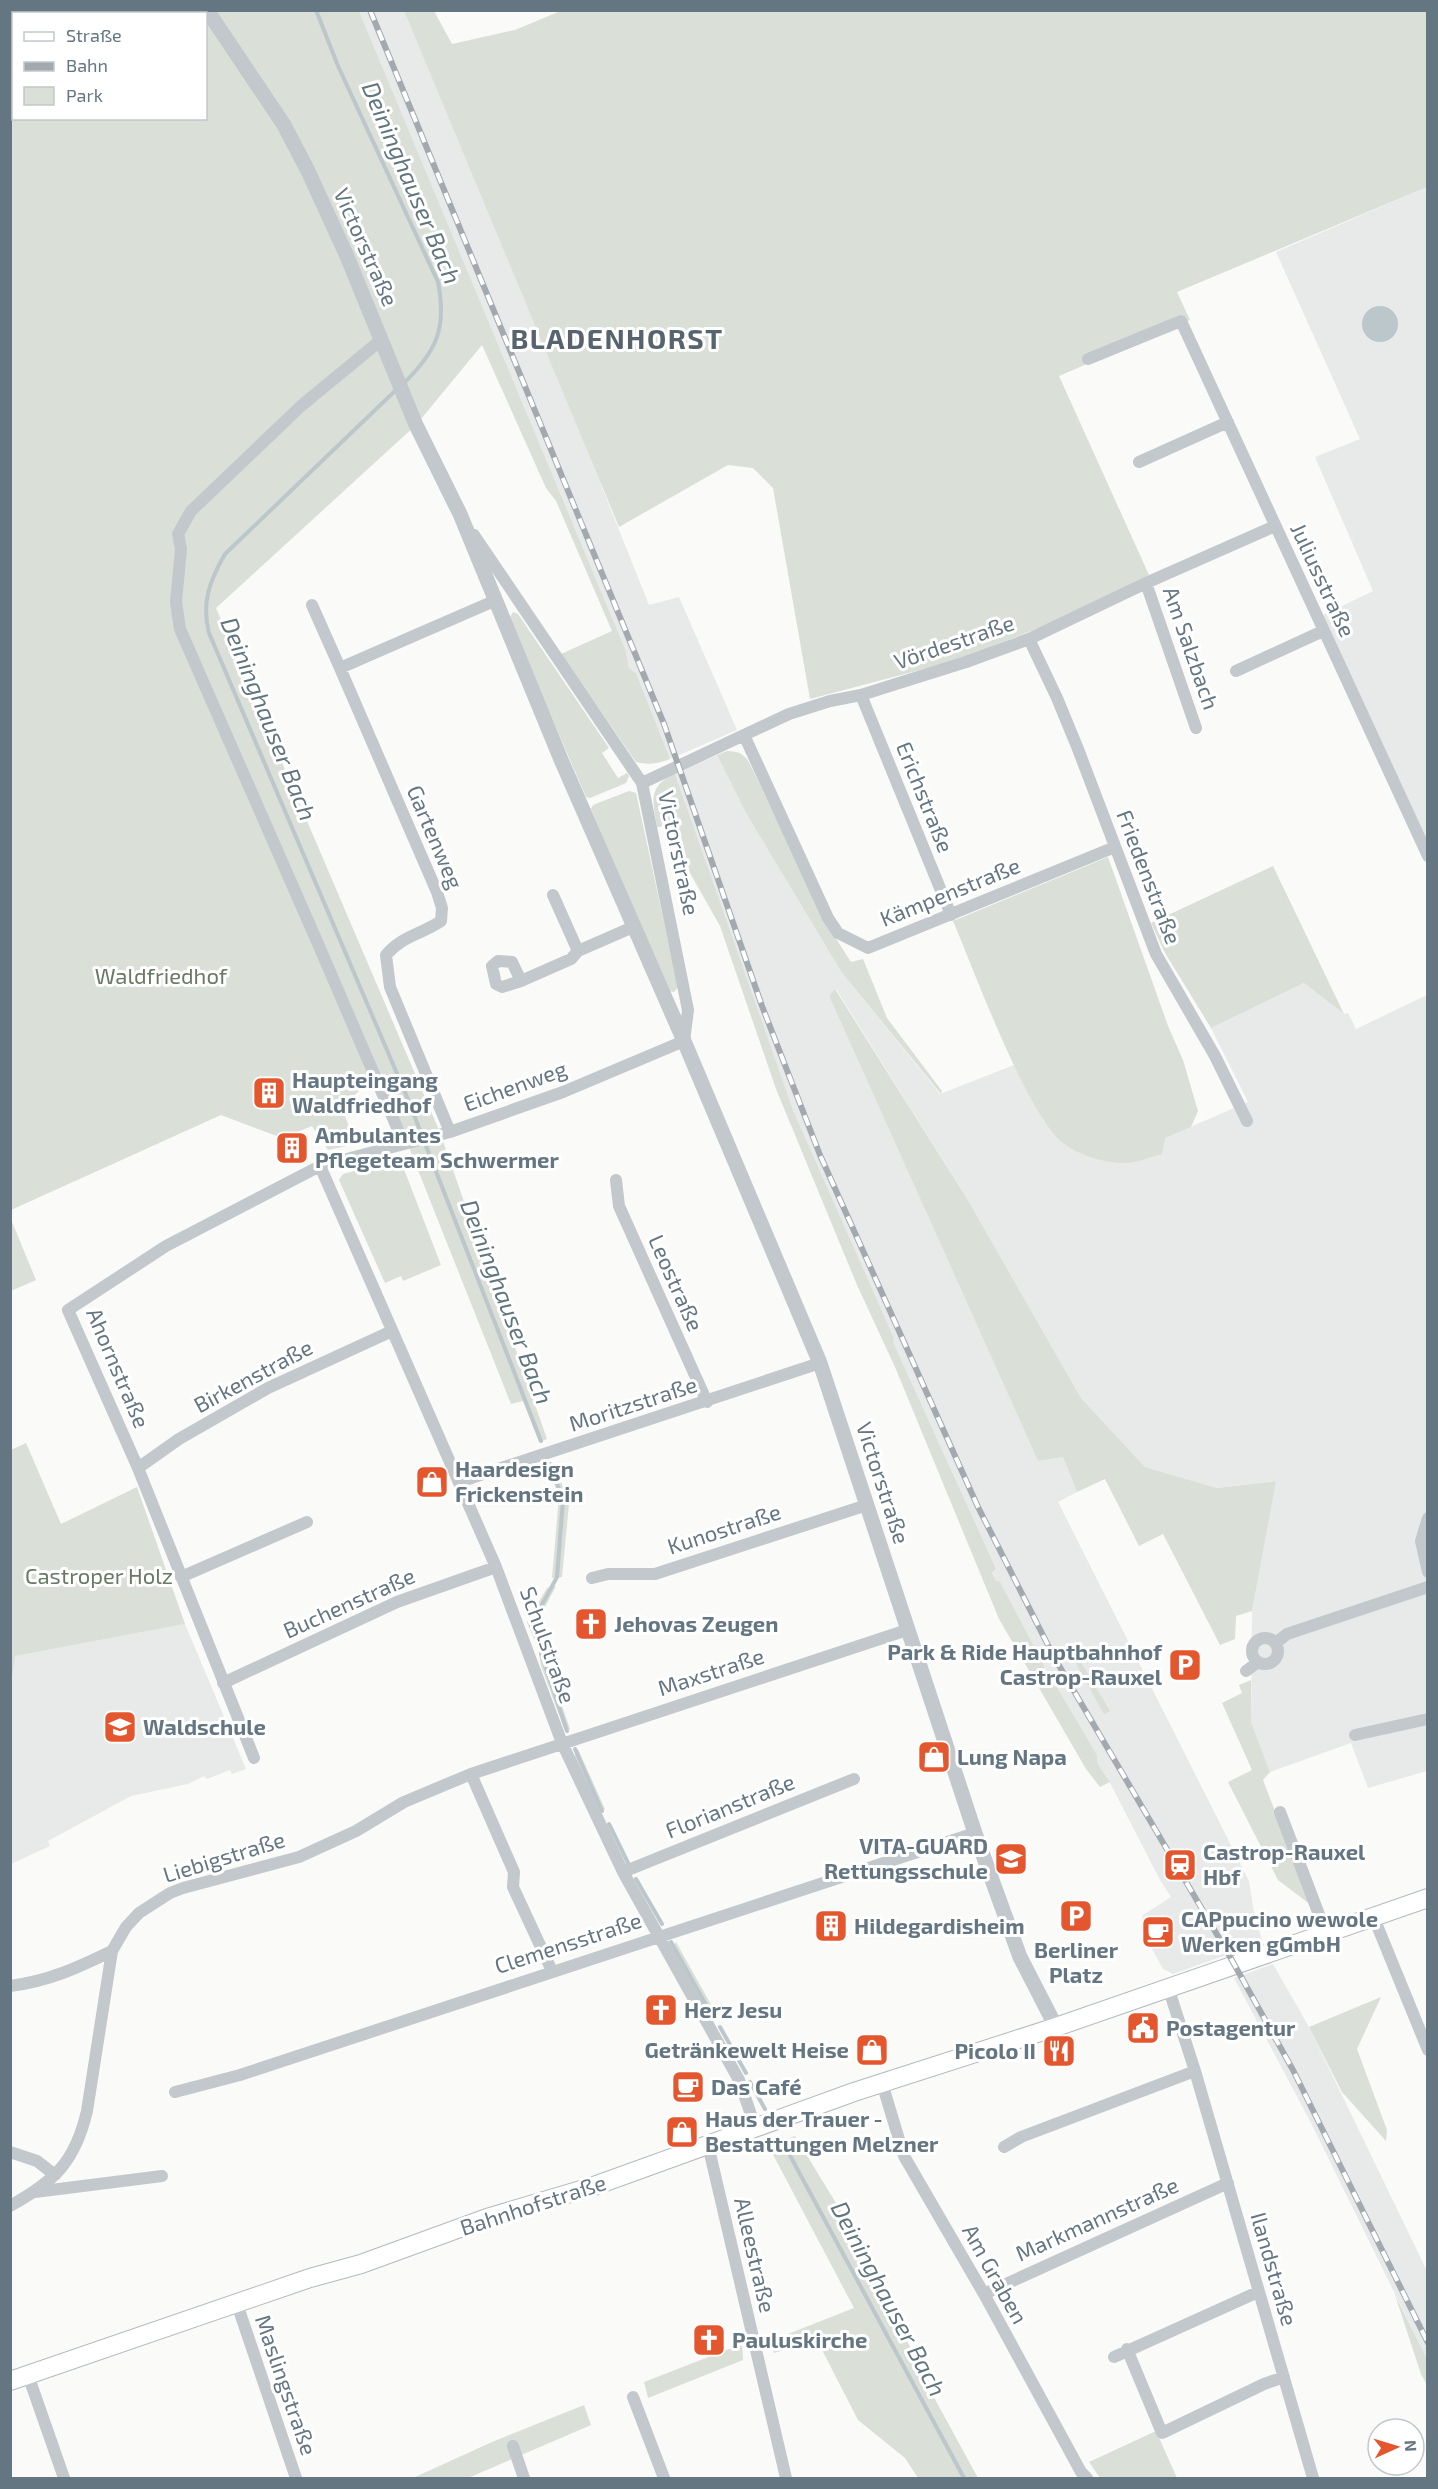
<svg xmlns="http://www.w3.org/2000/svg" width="1438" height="2489" font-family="'Exo 2',sans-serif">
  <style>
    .built { fill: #e8e9e9 }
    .green { fill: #dadfd7; fill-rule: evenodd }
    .water { fill: #bbc7cb }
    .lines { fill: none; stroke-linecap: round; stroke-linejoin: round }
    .stream { stroke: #bbc7cb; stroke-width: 4 }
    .secondary-casing { stroke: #b3babf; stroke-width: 20 }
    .minor { stroke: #c3c8cc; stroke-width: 12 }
    .tertiary { stroke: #c3c8cc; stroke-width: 15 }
    .secondary { stroke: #fff; stroke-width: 18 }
    .rail-casing { stroke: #a2aab0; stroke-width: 6 }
    .rail { stroke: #fff; stroke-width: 4; stroke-dasharray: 11; stroke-linecap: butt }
    .labels { text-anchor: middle; stroke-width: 6; stroke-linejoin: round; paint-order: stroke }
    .street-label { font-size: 22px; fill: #657683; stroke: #fff }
    .park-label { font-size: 22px; fill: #687a64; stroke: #fff }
    .poi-label { font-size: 22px; font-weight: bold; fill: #657683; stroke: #fff; text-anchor: start }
    .water-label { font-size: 24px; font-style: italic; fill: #60757c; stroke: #fff }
    .district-label { font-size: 28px; font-weight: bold; letter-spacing: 1.5px; fill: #57646e; stroke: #fff }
  </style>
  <rect width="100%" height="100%" fill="#fafaf8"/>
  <path class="built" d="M359 11H404L579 430 649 605 679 597 737 730 670 759 636 673 629 668 626 651Z
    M1427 187V846L1323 615 1373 591 1315 457 1360 439 1276 252Z
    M717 755 746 813 842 973 940 1094 1014 1065 1045 1123 1165 1138 1248 1102 1211 1028 1304 983 1344 1014 1348 1013 1356 1029 1427 995V1771L1368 1788 1351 1743 1270 1772 1251 1722 1252 1611 1275 1481 1217 1488 1145 1467 1081 1398 969 1202 836 989 829 996 1038 1461 1063 1457 1077 1492 1058 1502 1249 1881 1255 1919 1263 1942 1173 1974 1163 1969 1141 1929 1143 1915 1171 1897 1160 1880 1107 1777 1098 1764 1097 1755 1057 1687 1051 1681 1044 1665 1000 1583 996 1581 992 1573 996 1569 989 1553 893 1342 894 1338 793 1110 735 947 675 774Z
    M185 1624 246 1769 232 1774 230 1770 207 1779 204 1776 188 1784 131 1796 48 1841 50 1846 11 1864 10 1685 14 1656Z
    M1273 1964 1309 2027 1427 2271V2359L1310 2121 1234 1978Z"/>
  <path class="green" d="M563 10 1427 11V187L1177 292 1190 320 1059 376 1149 575 1041 627 958 660 810 699 773 488 753 468 728 465 619 527 404 11H434L452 44 515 30Z
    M10 11H359L626 651 629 668 636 673 667 751 670 759C658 764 648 765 636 762L561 654 612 631 556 501 546 488 482 345 416 425 216 608 439 1130 547 1439 539 1442 523 1401 511 1404 381 1077 370 1082 341 1106 356 1144 328 1150 312 1126 282 1138 221 1115 11 1210ZM14 14H206V118H14Z
    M513 612 518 614 609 748 602 753 618 778 627 773 629 776 626 783 590 798 586 797 509 619Z
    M727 751C739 751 744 754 750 764L826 923 851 962 863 959 887 1018 942 1091 941 1094 842 973 746 813 717 755Z
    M675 774 793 1110 894 1338 893 1342 989 1553 996 1569 992 1573 996 1581 1000 1582 1044 1665 1046 1673 1057 1687 1097 1755 1098 1764 1110 1782 1100 1787 1086 1769 999 1619 895 1367 857 1285 776 1089 720 926 690 873 681 836 669 826 657 827C653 802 647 786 675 774Z
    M629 791 636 793 678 987 674 992 668 991 591 809 593 805Z
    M1108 857 1168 1026 1183 1060 1198 1111 1191 1127 1165 1138 1162 1154C1150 1157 1134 1164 1122 1163 1102 1162 1082 1156 1066 1145 1029 1122 973 967 953 921Z
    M1273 866 1344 1014 1304 983 1211 1028 1165 953 1151 923Z
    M835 989 969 1202 1081 1398 1145 1467 1217 1488 1276 1481 1252 1611 1236 1616 1235 1639 1220 1645 1163 1534 1139 1546 1105 1479 1077 1492 1063 1457 1038 1461 829 996Z
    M400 1159 441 1265 403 1281 401 1276 385 1283 339 1180 343 1174Z
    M10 1217 36 1280 11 1291H10Z
    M26 1443 61 1524 137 1487 185 1624 15 1656 11 1685V1450Z
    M555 1465 569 1504 562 1577 552 1578 559 1496 548 1469Z
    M556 1586 536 1624 540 1641H535L527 1622 547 1588Z
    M544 1653 570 1729 565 1731 541 1666 539 1654Z
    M1078 1657 1110 1711 1104 1714 1074 1660Z
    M1251 1680V1722L1270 1772 1263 1780 1311 1905 1278 1880 1228 1782 1252 1770 1222 1703 1242 1693 1239 1685Z
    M578 1749 605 1809 600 1813 575 1760V1752Z
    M676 1942 714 2010 709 2014 675 1955 672 1946Z
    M1381 1997 1357 2049 1387 2130 1386 2141 1342 2092 1309 2027Z
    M795 2136 858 2239 937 2403 978 2478H918L905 2458 858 2420 817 2340 774 2353 770 2341 854 2308 769 2147Z
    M1395 2295 1427 2359V2385L1421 2374Z
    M742 2344 743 2360 648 2398 644 2382Z
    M584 2405 591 2425 468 2478H413L492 2442Z
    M1156 2431 1177 2478H1100L1089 2462Z"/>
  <path class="water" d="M1362 324a18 18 0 1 1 36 0a18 18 0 1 1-36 0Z"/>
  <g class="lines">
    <path class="stream" d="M316 10 338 66 438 282C447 328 437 351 403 384
      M397 389 225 554C210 580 201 603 209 633L407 1097 541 1441
      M537 1640 531 1625 557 1577 563 1500 550 1464
      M541 1653 567 1731
      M575 1749 602 1811
      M609 1824 628 1863
      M636 1879 662 1924
      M671 1942 711 2014
      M720 2027 746 2073
      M750 2082 765 2109
      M780 2137 964 2478"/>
    <defs>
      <path id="secondary" d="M10 2381 310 2278 361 2264 490 2217 594 2186 854 2092 1056 2027 1428 1898"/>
    </defs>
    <use href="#secondary" class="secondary-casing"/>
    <path class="minor" d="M381 340 301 406 191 511 178 534 181 549 176 602 180 629 319 946 404 1144
      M1088 359 1181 321 1428 856
      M1139 462 1228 422
      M1146 583 1196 728
      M312 605 340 668
      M1029 639 1057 698 1078 749 1156 954 1215 1056 1247 1121
      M1236 671 1323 631
      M861 695 951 915
      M744 735 828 918 838 933 868 948 1115 847
      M642 783 789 714 830 701 861 695 966 662 1029 639 1146 583 1275 526
      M553 895 578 951
      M521 981 502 987 496 984 492 966 498 961 512 962 521 981 571 959 578 951 633 927
      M450 1132 390 987 386 955C402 936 420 935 441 921L442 908 437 892 340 668 494 601
      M320 1166 496 1567 562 1743 623 1872 739 2080 756 2129
      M616 1180 619 1206 707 1402
      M138 1468 179 1439 268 1388 392 1331
      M459 1482 820 1363
      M1428 1518 1421 1541 1428 1572
      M181 1577 307 1522
      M592 1578 608 1574H655L867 1505
      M1252 1651a13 13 0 1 1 26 0a13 13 0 1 1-26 0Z
      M1276 1643 1287 1634 1428 1587
      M1246 1671 1258 1662
      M223 1683 397 1602 496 1567
      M1355 1735 1428 1719
      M254 1758 138 1468 68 1310 166 1246 320 1166 450 1132 563 1092 684 1041 688 1010 642 783 474 535
      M471 1774 514 1872 513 1887 552 1971
      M1280 1812 1326 1933
      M623 1872 854 1779
      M1374 1918 1428 2050
      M10 1986C49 1981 77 1968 112 1951
      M1168 1987 1195 2071 1313 2478
      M882 2083 904 2156 984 2294 1081 2472 1087 2478
      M175 2092 240 2075 975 1833
      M708 2145 786 2478
      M1004 2147 1021 2137 1195 2071
      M10 2152 37 2161 55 2175
      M35 2192 162 2176
      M10 2206C55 2181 75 2162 87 2111L112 1951 126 1927 139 1913 170 1893 183 1888 299 1857 356 1831 404 1802 471 1774 907 1630
      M984 2294 1228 2183
      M237 2304 296 2478
      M1127 2349 1162 2433 1264 2384 1284 2377
      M1114 2357 1258 2292
      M28 2375 64 2478
      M633 2397 664 2478
      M513 2446 524 2478"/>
    <path class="tertiary" d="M207 10 284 125 308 171 346 254 416 425 460 514 562 762 684 1041 820 1363 975 1833 1020 1957 1056 2027"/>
    <use href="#secondary" class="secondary"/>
    <defs>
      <path id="rail" d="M370 10 664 724 762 1006 820 1155 978 1507 1054 1657 1229 1955 1293 2070 1428 2343"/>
    </defs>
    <use href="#rail" class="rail-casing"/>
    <use href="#rail" class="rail"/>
  </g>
  <defs>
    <symbol id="building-square" viewBox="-11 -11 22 22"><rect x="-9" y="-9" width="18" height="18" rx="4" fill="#e4572e" stroke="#fff"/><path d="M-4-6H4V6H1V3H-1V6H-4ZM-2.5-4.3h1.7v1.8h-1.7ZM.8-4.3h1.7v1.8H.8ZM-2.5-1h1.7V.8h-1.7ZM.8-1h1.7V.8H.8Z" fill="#fff"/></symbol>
    <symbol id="shop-square" viewBox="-11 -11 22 22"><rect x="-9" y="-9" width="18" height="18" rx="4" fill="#e4572e" stroke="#fff"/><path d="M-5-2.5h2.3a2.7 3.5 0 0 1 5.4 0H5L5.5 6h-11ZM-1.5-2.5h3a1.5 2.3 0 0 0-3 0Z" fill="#fff"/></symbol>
    <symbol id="church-square" viewBox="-11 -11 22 22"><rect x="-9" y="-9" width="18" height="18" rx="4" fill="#e4572e" stroke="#fff"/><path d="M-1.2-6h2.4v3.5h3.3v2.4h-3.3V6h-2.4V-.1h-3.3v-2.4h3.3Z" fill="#fff"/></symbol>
    <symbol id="parking-square" viewBox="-11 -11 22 22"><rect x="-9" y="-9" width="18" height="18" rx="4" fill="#e4572e" stroke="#fff"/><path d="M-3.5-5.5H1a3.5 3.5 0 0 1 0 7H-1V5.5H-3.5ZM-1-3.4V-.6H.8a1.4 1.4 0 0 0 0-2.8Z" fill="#fff"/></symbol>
    <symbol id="school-square" viewBox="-11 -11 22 22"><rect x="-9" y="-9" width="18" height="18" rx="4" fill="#e4572e" stroke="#fff"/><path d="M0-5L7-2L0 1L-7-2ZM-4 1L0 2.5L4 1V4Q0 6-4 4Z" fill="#fff"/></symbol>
    <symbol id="station-square" viewBox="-11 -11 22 22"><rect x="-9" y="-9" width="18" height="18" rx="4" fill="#e4572e" stroke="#fff"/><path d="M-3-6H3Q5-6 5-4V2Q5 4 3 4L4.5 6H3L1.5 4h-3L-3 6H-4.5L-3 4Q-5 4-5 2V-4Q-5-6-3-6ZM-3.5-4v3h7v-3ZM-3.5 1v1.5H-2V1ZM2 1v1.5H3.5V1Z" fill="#fff"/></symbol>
    <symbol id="cafe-square" viewBox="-11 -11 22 22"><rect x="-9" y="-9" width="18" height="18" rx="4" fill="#e4572e" stroke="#fff"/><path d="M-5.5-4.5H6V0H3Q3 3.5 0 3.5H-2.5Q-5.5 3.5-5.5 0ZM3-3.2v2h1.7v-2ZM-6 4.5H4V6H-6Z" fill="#fff"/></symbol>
    <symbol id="civic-square" viewBox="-11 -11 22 22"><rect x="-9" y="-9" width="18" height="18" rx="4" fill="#e4572e" stroke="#fff"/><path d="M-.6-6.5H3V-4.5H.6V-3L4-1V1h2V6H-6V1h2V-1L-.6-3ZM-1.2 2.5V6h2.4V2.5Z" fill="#fff"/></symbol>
    <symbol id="restaurant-square" viewBox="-11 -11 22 22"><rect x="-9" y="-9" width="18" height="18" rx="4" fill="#e4572e" stroke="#fff"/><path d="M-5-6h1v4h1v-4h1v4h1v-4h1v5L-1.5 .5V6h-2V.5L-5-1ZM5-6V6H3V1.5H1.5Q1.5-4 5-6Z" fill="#fff"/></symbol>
  </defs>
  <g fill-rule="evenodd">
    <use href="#building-square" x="250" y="1074" width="38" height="38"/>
    <use href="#building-square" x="273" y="1129" width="38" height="38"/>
    <use href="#shop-square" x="413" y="1463" width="38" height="38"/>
    <use href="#church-square" x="572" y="1605" width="38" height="38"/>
    <use href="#parking-square" x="1166" y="1646" width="38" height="38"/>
    <use href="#school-square" x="101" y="1708" width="38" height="38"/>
    <use href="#shop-square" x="915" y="1738" width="38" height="38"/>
    <use href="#school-square" x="992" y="1840" width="38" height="38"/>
    <use href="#station-square" x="1161" y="1846" width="38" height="38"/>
    <use href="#parking-square" x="1057" y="1897" width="38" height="38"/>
    <use href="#building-square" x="812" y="1907" width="38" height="38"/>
    <use href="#cafe-square" x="1139" y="1913" width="38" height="38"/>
    <use href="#church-square" x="642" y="1991" width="38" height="38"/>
    <use href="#civic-square" x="1124" y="2009" width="38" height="38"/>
    <use href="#shop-square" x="853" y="2031" width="38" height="38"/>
    <use href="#restaurant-square" x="1040" y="2032" width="38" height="38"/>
    <use href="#cafe-square" x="669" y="2068" width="38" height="38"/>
    <use href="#shop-square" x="663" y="2113" width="38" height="38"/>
    <use href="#church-square" x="690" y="2321" width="38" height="38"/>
  </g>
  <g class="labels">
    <g class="street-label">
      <text transform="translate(366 247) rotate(66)" y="8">Victorstraße</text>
      <text transform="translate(1323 580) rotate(65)" y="8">Juliusstraße</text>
      <text transform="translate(954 642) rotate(-19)" y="8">Vördestraße</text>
      <text transform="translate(1191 648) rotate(71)" y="8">Am Salzbach</text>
      <text transform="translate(925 797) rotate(68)" y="8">Erichstraße</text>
      <text transform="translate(435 837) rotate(67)" y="8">Gartenweg</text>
      <text transform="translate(679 853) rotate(78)" y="8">Victorstraße</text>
      <text transform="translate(1149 877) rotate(69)" y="8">Friedenstraße</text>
      <text transform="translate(950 892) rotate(-22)" y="8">Kämpenstraße</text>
      <text transform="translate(515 1086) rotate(-20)" y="8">Eichenweg</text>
      <text transform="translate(676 1283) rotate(66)" y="8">Leostraße</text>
      <text transform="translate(118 1368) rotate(67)" y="8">Ahornstraße</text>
      <text transform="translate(253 1376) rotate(-28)" y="8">Birkenstraße</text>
      <text transform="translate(633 1404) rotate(-18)" y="8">Moritzstraße</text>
      <text transform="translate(883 1483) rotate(72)" y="8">Victorstraße</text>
      <text transform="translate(724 1529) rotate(-18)" y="8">Kunostraße</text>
      <text transform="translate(349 1603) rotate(-24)" y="8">Buchenstraße</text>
      <text transform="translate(548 1645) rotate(70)" y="8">Schulstraße</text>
      <text transform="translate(711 1672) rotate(-18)" y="8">Maxstraße</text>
      <text transform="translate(730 1806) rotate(-22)" y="8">Florianstraße</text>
      <text transform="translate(224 1857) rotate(-17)" y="8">Liebigstraße</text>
      <text transform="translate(568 1943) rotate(-18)" y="8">Clemensstraße</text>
      <text transform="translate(533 2205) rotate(-18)" y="8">Bahnhofstraße</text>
      <text transform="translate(1097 2219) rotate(-24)" y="8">Markmannstraße</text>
      <text transform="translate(755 2255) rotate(77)" y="8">Alleestraße</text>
      <text transform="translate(1274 2269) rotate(74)" y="8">Ilandstraße</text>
      <text transform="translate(995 2274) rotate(61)" y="8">Am Graben</text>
      <text transform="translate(286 2385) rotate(71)" y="8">Maslingstraße</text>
    </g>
    <g class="park-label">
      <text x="161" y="984">Waldfriedhof</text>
      <text x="99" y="1584">Castroper Holz</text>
    </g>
    <g class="poi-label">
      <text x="292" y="1088">Haupteingang<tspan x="292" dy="25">Waldfriedhof</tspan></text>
      <text x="315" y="1143">Ambulantes<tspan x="315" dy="25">Pflegeteam Schwermer</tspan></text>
      <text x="455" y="1477">Haardesign<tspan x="455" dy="25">Frickenstein</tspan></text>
      <text x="614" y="1632">Jehovas Zeugen</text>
      <text x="1162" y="1660" text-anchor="end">Park &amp; Ride Hauptbahnhof<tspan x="1162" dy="25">Castrop-Rauxel</tspan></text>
      <text x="143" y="1735">Waldschule</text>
      <text x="957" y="1765">Lung Napa</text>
      <text x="988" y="1854" text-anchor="end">VITA-GUARD<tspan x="988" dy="25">Rettungsschule</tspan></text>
      <text x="1203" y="1860">Castrop-Rauxel<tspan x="1203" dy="25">Hbf</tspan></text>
      <text x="1181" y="1927">CAPpucino wewole<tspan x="1181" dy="25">Werken gGmbH</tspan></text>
      <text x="854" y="1934">Hildegardisheim</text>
      <text x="1076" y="1958" text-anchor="middle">Berliner<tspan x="1076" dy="25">Platz</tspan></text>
      <text x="684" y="2018">Herz Jesu</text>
      <text x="1166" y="2036">Postagentur</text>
      <text x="849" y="2058" text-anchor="end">Getränkewelt Heise</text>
      <text x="1036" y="2059" text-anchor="end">Picolo II</text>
      <text x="711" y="2095">Das Café</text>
      <text x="705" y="2127">Haus der Trauer -<tspan x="705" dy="25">Bestattungen Melzner</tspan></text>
      <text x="732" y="2348">Pauluskirche</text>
    </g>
    <g class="water-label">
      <text transform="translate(411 183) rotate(67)" y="8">Deininghauser Bach</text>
      <text transform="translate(268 719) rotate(68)" y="8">Deininghauser Bach</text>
      <text transform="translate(506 1302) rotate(69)" y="8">Deininghauser Bach</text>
      <text transform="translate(888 2299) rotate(62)" y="8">Deininghauser Bach</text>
    </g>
    <g class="district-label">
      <text x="617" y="349">BLADENHORST</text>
    </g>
  </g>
  <rect width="1438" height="2489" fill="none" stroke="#657683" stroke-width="24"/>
  <rect x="12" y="12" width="195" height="108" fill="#ffffff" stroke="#c1c8cd" stroke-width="1.5"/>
  <rect x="24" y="32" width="30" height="9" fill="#ffffff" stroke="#c1c8cd" stroke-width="1.5"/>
  <text x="66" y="42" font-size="18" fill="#657683">Straße</text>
  <rect x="24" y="62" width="30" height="9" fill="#a2aab0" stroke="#c1c8cd" stroke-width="1.5"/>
  <text x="66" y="72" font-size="18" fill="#657683">Bahn</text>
  <rect x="24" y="87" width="30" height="18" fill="#dadfd7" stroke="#c1c8cd" stroke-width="1.5"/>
  <text x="66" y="102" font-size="18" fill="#657683">Park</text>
  <g transform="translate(1396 2447) rotate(86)"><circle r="28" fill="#ffffff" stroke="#c1c8cd" stroke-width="1.5"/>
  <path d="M0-4.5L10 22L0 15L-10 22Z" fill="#e4572e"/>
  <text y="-9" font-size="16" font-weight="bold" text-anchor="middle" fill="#657683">N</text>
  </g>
</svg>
